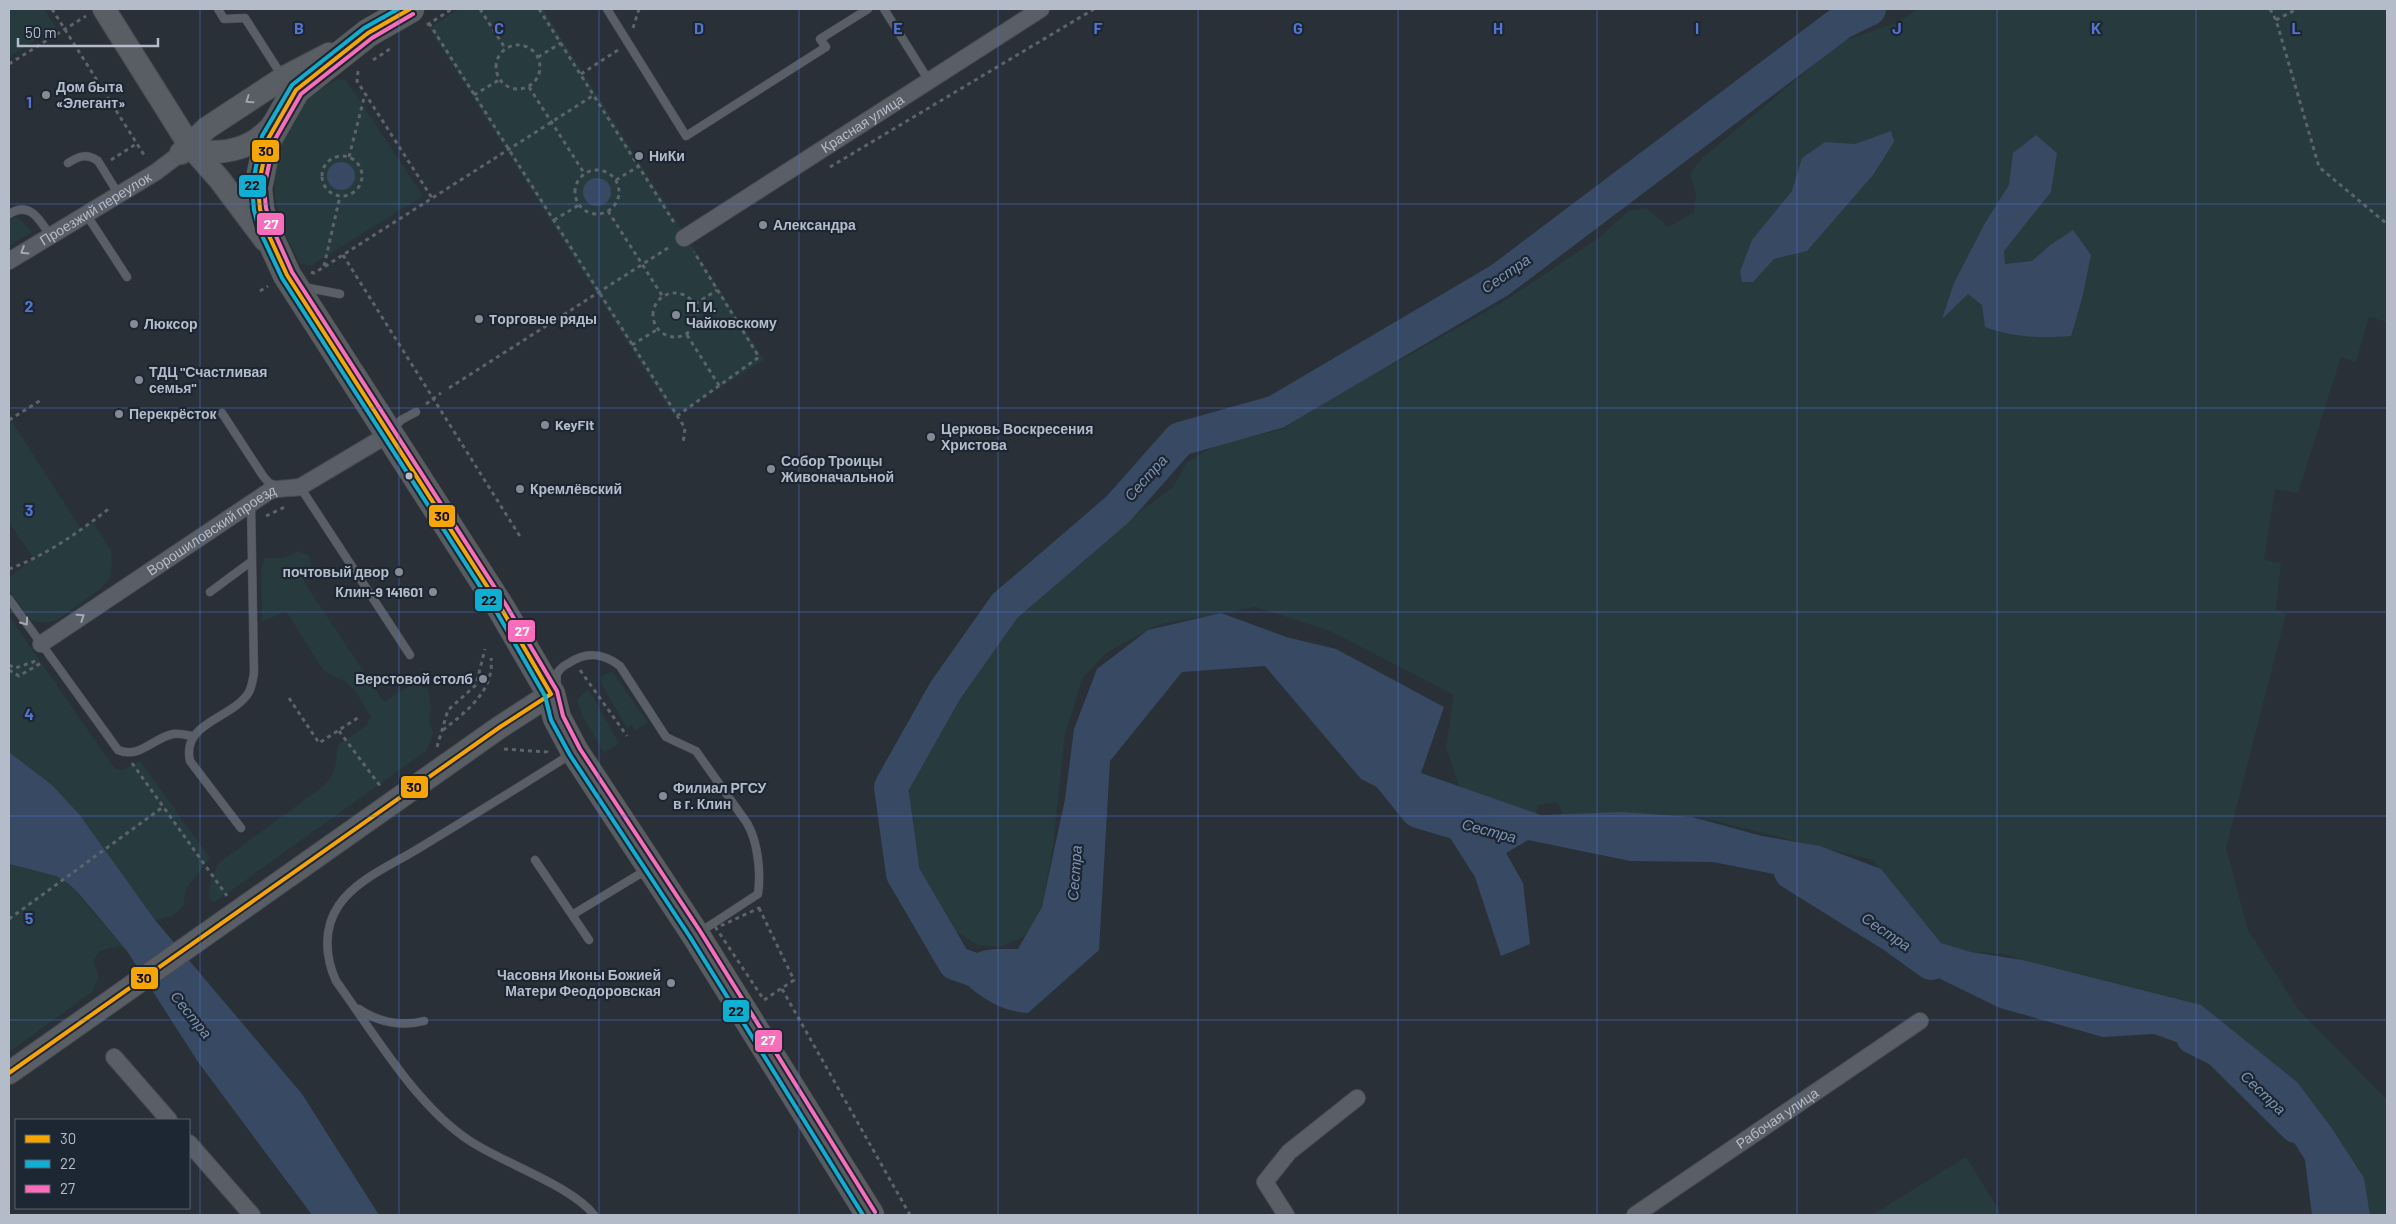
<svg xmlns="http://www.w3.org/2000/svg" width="2396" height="1224" font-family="Barlow,sans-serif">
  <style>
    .green { fill: #273a3e }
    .water { fill: #384963 }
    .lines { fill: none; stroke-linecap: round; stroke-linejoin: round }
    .river { stroke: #384963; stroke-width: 34 }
    .lane-casing { stroke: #484c53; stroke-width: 9 }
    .street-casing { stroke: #484c53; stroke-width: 18 }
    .secondary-casing { stroke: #484c53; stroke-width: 24 }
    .highway-casing { stroke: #474c53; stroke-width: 29 }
    .path { stroke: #5d636a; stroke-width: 3; stroke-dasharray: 4 4; stroke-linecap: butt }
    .lane { stroke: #5a5e66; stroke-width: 8 }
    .street { stroke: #5a5e66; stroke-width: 16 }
    .secondary { stroke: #595d64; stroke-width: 22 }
    .highway { stroke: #5a5d60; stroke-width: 28 }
    .bus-1-casing { stroke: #1d2633; stroke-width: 8 }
    .bus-2-casing { stroke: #1d2633; stroke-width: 8 }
    .bus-3-casing { stroke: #1d2633; stroke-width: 8 }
    .bus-1 { stroke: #f7a600; stroke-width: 4 }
    .bus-2 { stroke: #0dafd3; stroke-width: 4 }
    .bus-3 { stroke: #fb6dba; stroke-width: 4 }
    .oneway { stroke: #9da4b0 }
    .oneway2 { stroke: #a2a9b5 }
    .grid { fill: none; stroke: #5274d3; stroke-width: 1; stroke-opacity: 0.55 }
    .poi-dot { fill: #848b96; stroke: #1d2633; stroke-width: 2 }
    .bus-dot { fill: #b4bcc9; stroke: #1d2633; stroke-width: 2 }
    .labels { text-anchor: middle; stroke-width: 4.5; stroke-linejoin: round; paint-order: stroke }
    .poi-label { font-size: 14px; font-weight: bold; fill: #b4bcc9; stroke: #1d2633; text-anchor: start }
    .street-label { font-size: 14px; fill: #b4bcc9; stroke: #1d2633 }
    .water-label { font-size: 15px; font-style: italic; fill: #7c92b1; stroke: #1d2633 }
    .grid-label { font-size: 16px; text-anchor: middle; font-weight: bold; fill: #5274d3; stroke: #1d2633; stroke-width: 4.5; stroke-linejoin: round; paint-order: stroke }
    .line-badge { stroke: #1d2633; stroke-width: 2 }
    .badge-label { font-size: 14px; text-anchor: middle; font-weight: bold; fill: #fff }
    .pale-badge-label { font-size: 14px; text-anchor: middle; font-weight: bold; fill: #111 }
  </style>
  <rect width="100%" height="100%" fill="#2a3038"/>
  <path class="green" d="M9 9H44L56 27 9 57Z
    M459 9H543L764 360 674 416 429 28Z
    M1918 9H2387V322L2369 317 2356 362 2341 357 2298 493 2275 489 2264 560 2281 563 2276 609 2286 614 2226 848 2248 930 2298 1009 2387 1100V1215H2370L2251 1046 2005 954 1971 952 1941 943 1873 860 1698 817 1625 815 1564 818 1558 802 1538 805 1533 824 1462 795 1446 747 1454 695 1330 631 1256 607 1157 625 1106 653 1082 679 1065 734 1053 847 1043 903 1033 928 1019 939 1000 947 977 945 948 926 924 881 911 842 908 803 913 768 924 742 974 665 1020 606 1090 549 1173 487 1187 462 1215 446 1283 429 1345 386 1408 356 1506 300 1599 238 1628 211 1646 208 1668 227 1694 212 1696 193 1690 174 1702 158 1841 42 1898 22Z
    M337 79 346 80 423 196 310 266 300 263C274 216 262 174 291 124 295 117 299 107 305 102 314 93 326 86 337 79Z
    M12 217 19 218 32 232 9 246V219Z
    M9 417 81 529 93 522 111 550 112 564 110 578 101 588 57 620 43 623 31 620 9 590V577L34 559 9 522Z
    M298 551 309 556 312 570 304 582 384 702 414 683 428 689 431 706 429 721 433 734 426 751 215 902 210 900C207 887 213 873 220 862L326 784C338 768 335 763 338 745L366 726 371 717 356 692 345 681 324 671 286 611 262 622 261 568 265 558H284Z
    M9 616 112 765 116 769 122 770 140 761 210 858 186 889 183 907 172 916 155 920 52 785 9 752Z
    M612 671 648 723 635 730 632 725 627 728 601 683 600 677Z
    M589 690 619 743 604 753 583 717 577 701 583 693Z
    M9 864 56 876 69 884 127 951 119 946 100 951 93 960 99 977 92 992 9 1052Z
    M1966 1157 2002 1215H1872Z"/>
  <path class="water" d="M1891 131 1894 142 1873 175 1807 251 1774 259 1753 282H1742L1740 272 1752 240 1792 191 1802 158 1825 142 1855 144Z
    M2036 135 2057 153 2051 192 2004 251 2005 264 2032 261 2050 245 2073 230 2091 255 2082 299 2071 336C2040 338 2015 338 1985 327L1982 305 1968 294 1942 319 1954 283 1985 223 2009 185 2013 153Z
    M327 176a14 14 0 1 1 28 0a14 14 0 1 1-28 0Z
    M583 192a14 14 0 1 1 28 0a14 14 0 1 1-28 0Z
    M1221 613 1286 637 1336 649 1444 707 1421 773 1541 815 1622 812 1692 817 1762 836 1820 846 1881 869 1941 943 1971 952 2022 960 2201 1005 2297 1082 2331 1127 2364 1178 2370 1215H2312L2305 1160 2264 1094 2231 1062 2154 1034 2103 1037 2000 1008 1924 971 1883 924 1831 897 1779 875 1713 862 1630 861 1528 840 1506 853 1523 883 1530 944 1501 956 1475 877 1437 817 1361 779 1265 666 1182 672 1110 761 1099 950 1028 1013C1004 1012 984 1000 966 984 961 945 990 949 1018 949L1042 907 1065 799 1074 729 1097 669 1148 630Z
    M9 752 52 785 79 814 155 920 302 1094 379 1215H312L198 1062 127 951 80 895 69 884 56 876 9 864Z"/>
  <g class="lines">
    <path class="river" d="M1384 769 1418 811 1481 830
      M1791 872 1892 935 1931 963
      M1011 983 955 963 903 874 891 787 945 691 1005 606 1118 509 1180 439 1276 412 1500 280 1842 22 1869 9
      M2193 1037 2219 1050 2296 1126"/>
    <defs>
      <path id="lane" d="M218 9 224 19 245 18 282 76
        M607 9 686 136 826 47 820 39 868 9
        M884 9 929 81
        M68 163C79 156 87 153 98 161L119 195
        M9 214C30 201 39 219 50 235
        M86 214 127 277
        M303 287 340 294
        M222 413 263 476 269 483 278 486
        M392 431 401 420 416 412
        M300 487 410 655
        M210 592 252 561
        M9 599 118 750C140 759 153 738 173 734 179 733 186 735 192 736
        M555 686C558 681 556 679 557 674 559 669 565 665 569 663 587 651 603 653 620 666L666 737 696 751 747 823C758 842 761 872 758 894L700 932
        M571 754C520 787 468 818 416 850 391 865 356 880 339 905 323 928 325 957 336 981 373 1032 417 1107 470 1141 503 1163 572 1186 594 1215
        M241 828 190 761C181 722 233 719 249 692 252 686 253 679 254 673L251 504
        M535 860 589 940
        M572 915 648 869
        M359 1009C377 1022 402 1027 424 1021"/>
      <g id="street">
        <path id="s1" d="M684 238 1041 9"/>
        <path id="s2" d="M9 261 156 172 181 153"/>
        <path id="s3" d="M41 644 268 492C279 487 288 489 300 487L389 434"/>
        <path d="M114 1057 169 1120"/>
        <path d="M189 1143 252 1215"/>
        <path d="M1286 1215 1265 1182 1289 1152 1357 1098"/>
        <path id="s4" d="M1635 1215 1920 1021"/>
      </g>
      <path id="secondary" d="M104 9 190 146 220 180 265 240
        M195 151C227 155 255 149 276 121
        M181 153 207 128 283 78 329 54
        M9 1073 500 727 551 694"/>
      <path id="highway" d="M410 9 368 33 296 90 268 139 258 188 260 209 265 227 287 275 501 608 551 694 557 718 575 752 695 934 870 1215"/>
    </defs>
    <use href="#lane" class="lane-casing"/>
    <use href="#street" class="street-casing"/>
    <use href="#secondary" class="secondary-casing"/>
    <use href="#highway" class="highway-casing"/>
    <path class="path" d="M52 9 146 158
      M480 9 505 48
      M539 9 675 224
      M2270 9 2276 20 2319 167 2387 224
      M2276 20 2297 9
      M429 23 685 428 683 444
      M427 25 452 9
      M633 28 639 9
      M496 67a22 22 0 1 1 44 0a22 22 0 1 1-44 0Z
      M538 57 561 43
      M373 60 393 47
      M9 64 86 16
      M358 71 357 81 432 198
      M581 74 618 50
      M529 87 584 173
      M474 95 499 80
      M322 176a20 20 0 1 1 40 0a20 20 0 1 1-40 0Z
      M349 157 365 94
      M111 160 136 144
      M830 167 1094 9
      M575 192a22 22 0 1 1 44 0a22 22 0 1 1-44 0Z
      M616 180 639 166
      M608 211 663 297
      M554 220 579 205
      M343 255 521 538
      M324 266 340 196
      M311 272 314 273 324 267 594 95
      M260 291 268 286
      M653 315a22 22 0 1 1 44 0a22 22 0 1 1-44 0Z
      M695 304 717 290
      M687 335 720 387
      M632 345 658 329
      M449 388 671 246
      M426 404 441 393
      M677 416 759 357 694 252
      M9 420 41 400
      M266 516 287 506
      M9 569C47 555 79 532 111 507
      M9 665 15 668 36 661
      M9 670 19 676 41 663
      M580 670 627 736
      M289 698 319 743 359 717
      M443 730C466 712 495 690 491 658
      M339 731 381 787
      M437 747 448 710 476 685 485 649
      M504 749 547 752 549 755
      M132 763 227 896
      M759 908 794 980 764 1000 716 928Z
      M9 919 163 807
      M782 989 910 1215"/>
    <use href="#lane" class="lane"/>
    <use href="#street" class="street"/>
    <use href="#secondary" class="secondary"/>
    <use href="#highway" class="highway"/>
    <defs>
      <path id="bus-1" d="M410 9 368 33 296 90 268 139 258 188 260 209 265 227 287 275 501 608 551 694
        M9 1073 500 727 551 694"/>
      <path id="bus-2" d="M398 9 364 28 292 85 262 136 252 187 254 210 259 229 282 278 496 611 545 696 551 720 570 755 690 937 863 1215"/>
      <path id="bus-3" d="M413 14 372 38 301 94 274 141 264 188 266 208 271 225 292 272 506 605 557 691 563 716 580 749 700 931 875 1212"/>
    </defs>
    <use href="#bus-1" class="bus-1-casing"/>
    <use href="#bus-2" class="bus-2-casing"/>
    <use href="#bus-3" class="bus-3-casing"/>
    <use href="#bus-1" class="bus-1"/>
    <use href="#bus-2" class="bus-2"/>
    <use href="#bus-3" class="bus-3"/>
  </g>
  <defs><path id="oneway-chevron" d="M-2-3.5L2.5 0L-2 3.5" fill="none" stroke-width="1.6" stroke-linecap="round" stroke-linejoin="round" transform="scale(1.25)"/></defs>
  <use class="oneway" href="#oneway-chevron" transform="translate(249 100) rotate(146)"/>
  <g class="oneway2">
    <use href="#oneway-chevron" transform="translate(24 251) rotate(148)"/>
    <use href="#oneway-chevron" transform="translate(81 617) rotate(-34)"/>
    <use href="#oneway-chevron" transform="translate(25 622) rotate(55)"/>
  </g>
  <path class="grid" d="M200 9V1215M399 9V1215M599 9V1215M799 9V1215M998 9V1215M1198 9V1215M1398 9V1215M1597 9V1215M1797 9V1215M1997 9V1215M2196 9V1215M9 204H2387M9 408H2387M9 612H2387M9 816H2387M9 1020H2387"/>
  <g class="poi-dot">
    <circle cx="46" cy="95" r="5"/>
    <circle cx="639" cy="156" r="5"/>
    <circle cx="763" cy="225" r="5"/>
    <circle cx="676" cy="315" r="5"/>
    <circle cx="479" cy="319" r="5"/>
    <circle cx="134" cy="324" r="5"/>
    <circle cx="139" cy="380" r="5"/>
    <circle cx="119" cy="414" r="5"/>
    <circle cx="545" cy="425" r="5"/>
    <circle cx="931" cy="437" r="5"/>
    <circle cx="771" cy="469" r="5"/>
    <circle cx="520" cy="489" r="5"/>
    <circle cx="399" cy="572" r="5"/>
    <circle cx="433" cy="592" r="5"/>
    <circle cx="483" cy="679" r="5"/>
    <circle cx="663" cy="796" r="5"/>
    <circle cx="671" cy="983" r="5"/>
  </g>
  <circle class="bus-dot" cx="409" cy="476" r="4.5"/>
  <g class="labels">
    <g class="poi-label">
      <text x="56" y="92">Дом быта<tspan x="56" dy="16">«Элегант»</tspan></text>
      <text x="649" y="161">НиКи</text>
      <text x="773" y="230">Александра</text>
      <text x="686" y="312">П. И.<tspan x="686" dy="16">Чайковскому</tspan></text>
      <text x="489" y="324">Tорговые ряды</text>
      <text x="144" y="329">Люксор</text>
      <text x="149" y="377">ТДЦ "Счастливая<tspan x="149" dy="16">семья"</tspan></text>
      <text x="129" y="419">Перекрёсток</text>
      <text x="555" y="430">KeyFit</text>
      <text x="941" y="434">Церковь Воскресения<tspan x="941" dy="16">Христова</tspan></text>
      <text x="781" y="466">Собор Троицы<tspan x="781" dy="16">Живоначальной</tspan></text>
      <text x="530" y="494">Кремлёвский</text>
      <text x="389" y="577" text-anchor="end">почтовый двор</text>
      <text x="423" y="597" text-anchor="end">Клин-9 141601</text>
      <text x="473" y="684" text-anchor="end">Верстовой столб</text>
      <text x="673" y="793">Филиал РГСУ<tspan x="673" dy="16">в г. Клин</tspan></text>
      <text x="661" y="980" text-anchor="end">Часовня Иконы Божией<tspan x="661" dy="16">Матери Феодоровская</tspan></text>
    </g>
    <g class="street-label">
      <text dy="5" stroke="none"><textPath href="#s1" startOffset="212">Красная улица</textPath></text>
      <text dy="5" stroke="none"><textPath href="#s2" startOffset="101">Проезжий переулок</textPath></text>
      <text dy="5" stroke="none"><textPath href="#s3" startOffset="205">Ворошиловский проезд</textPath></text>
      <text dy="5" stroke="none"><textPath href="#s4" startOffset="172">Рабочая улица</textPath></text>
    </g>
    <g class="water-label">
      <text transform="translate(1506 274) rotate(-35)" y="5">Сестра</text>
      <text transform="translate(1146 478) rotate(-48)" y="5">Сестра</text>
      <text transform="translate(1489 831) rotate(15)" y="5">Сестра</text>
      <text transform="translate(1075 873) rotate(-86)" y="5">Сестра</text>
      <text transform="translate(1886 932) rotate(34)" y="5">Сестра</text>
      <text transform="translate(191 1015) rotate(51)" y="5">Сестра</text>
      <text transform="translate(2263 1093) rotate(44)" y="5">Сестра</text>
    </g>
  </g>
  <g class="grid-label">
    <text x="299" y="34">B</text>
    <text x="499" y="34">C</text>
    <text x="699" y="34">D</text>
    <text x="898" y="34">E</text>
    <text x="1098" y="34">F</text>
    <text x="1298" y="34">G</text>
    <text x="1498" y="34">H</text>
    <text x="1697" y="34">I</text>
    <text x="1897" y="34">J</text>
    <text x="2096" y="34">K</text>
    <text x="2296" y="34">L</text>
    <text x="29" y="108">1</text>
    <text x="29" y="312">2</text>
    <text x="29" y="516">3</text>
    <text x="29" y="720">4</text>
    <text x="29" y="924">5</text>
  </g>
  <g class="line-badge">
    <rect x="251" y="139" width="29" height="24" rx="5" fill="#f7a600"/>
    <rect x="238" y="174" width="29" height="24" rx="5" fill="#0dafd3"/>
    <rect x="256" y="212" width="29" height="24" rx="5" fill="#fb6dba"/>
    <rect x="428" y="504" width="28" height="24" rx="5" fill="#f7a600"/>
    <rect x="474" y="588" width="29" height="24" rx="5" fill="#0dafd3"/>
    <rect x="507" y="619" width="29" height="24" rx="5" fill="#fb6dba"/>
    <rect x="400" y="775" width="29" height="24" rx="5" fill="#f7a600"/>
    <rect x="130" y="966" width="29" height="24" rx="5" fill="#f7a600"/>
    <rect x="722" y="999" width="28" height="24" rx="5" fill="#0dafd3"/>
    <rect x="754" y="1029" width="29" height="24" rx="5" fill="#fb6dba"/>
  </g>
  <g class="badge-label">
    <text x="271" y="229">27</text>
    <text x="522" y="636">27</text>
    <text x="768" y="1045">27</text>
  </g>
  <g class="pale-badge-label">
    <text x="266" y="156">30</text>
    <text x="252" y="190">22</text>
    <text x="442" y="521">30</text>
    <text x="489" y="605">22</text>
    <text x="414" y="792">30</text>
    <text x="144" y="983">30</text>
    <text x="736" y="1016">22</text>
  </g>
  <rect width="2396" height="1224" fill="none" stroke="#b4bcc9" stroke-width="20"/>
  <rect x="15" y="1119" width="175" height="90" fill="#1d2633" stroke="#59626f"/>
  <rect x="25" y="1135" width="25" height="8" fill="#f7a600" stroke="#59626f"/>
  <text x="60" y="1144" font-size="15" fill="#b4bcc9">30</text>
  <rect x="25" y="1160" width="25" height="8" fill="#0dafd3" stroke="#59626f"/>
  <text x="60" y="1169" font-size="15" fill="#b4bcc9">22</text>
  <rect x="25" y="1185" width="25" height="8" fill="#fb6dba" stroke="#59626f"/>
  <text x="60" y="1194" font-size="15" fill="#b4bcc9">27</text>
  <path d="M18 38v8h140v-8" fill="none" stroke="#b4bcc9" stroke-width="2.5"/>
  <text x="25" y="38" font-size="15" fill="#b4bcc9" stroke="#1d2633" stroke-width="4" paint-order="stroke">50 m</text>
</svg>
